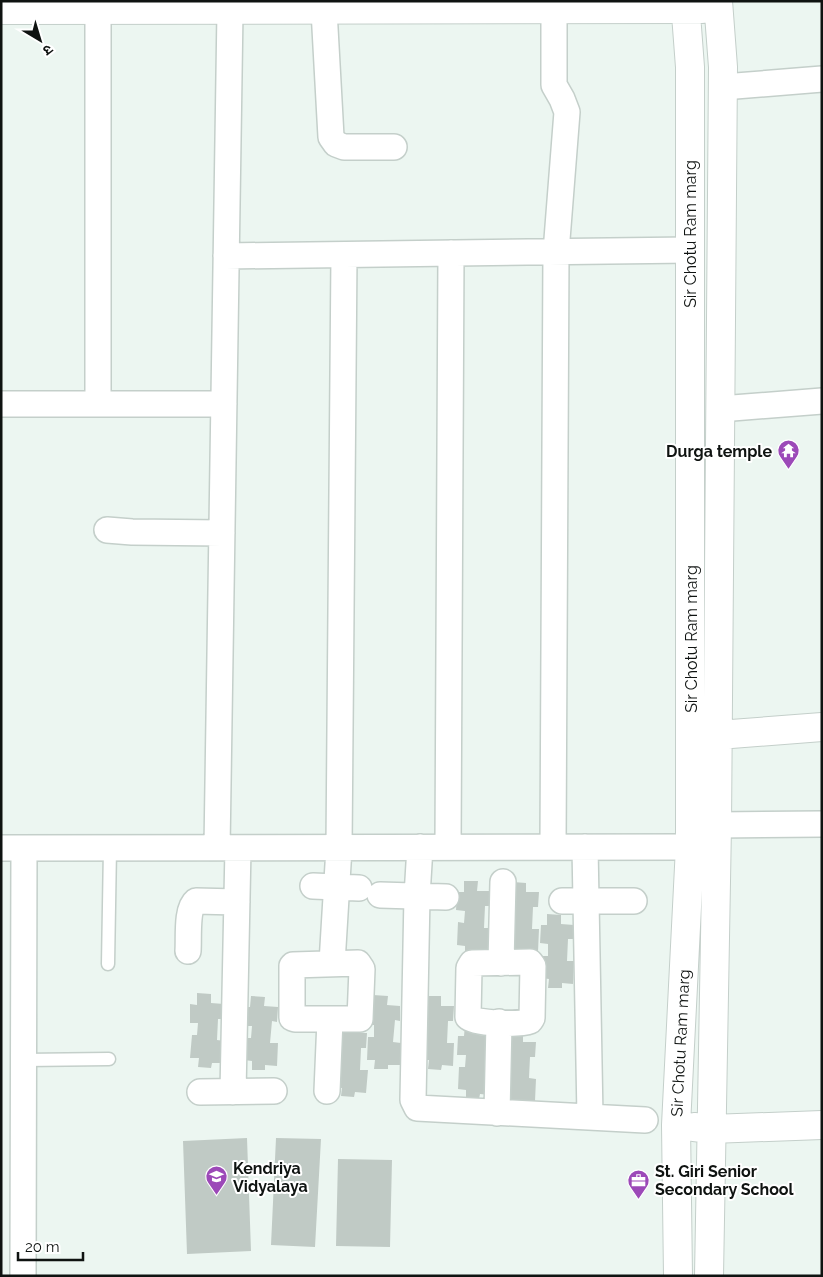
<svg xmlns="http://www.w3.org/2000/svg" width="823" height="1277" font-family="Raleway,'Noto Sans Devanagari',sans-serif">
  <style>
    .building { fill: #c0cac5 }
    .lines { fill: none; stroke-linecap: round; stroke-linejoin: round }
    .lane-casing { stroke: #c4cfca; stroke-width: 15 }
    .street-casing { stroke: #c4cfca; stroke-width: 28 }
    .secondary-casing { stroke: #c4cfca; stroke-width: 30 }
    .lane { stroke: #fff; stroke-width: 12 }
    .street { stroke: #fff; stroke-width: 25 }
    .secondary { stroke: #fff; stroke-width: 28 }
    .labels { text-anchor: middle; stroke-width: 4; stroke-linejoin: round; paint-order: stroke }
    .street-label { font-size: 16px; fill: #0f1311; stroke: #fff }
    .poi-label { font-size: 16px; font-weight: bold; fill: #0f1311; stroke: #fff; text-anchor: start }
  </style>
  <rect width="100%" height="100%" fill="#ecf6f1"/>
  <path class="building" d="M464 881H478L477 891H490V906H485L484 928H491L490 951 478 950V955H465V946L457 945 458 922 464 923 465 911 456 910 457 892H464Z
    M513 882 526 883V892H539L538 907H533L532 929H539L538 952 527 951 513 955Z
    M547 914 561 915V924L574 925 573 939H568L567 961H574L573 984 562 983V988H548L549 979 541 978 542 956H548V944L540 943 541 925H547Z
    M197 993 211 994V1003L224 1004 223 1019H218L217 1040 225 1041 223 1063H212L211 1068 198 1067 199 1058H190L192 1035H197L198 1023H190V1004L197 1005Z
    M373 995 388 996 387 1005 400 1006V1021L395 1020 393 1042 401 1043 400 1065H388V1069H374L375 1060H367L368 1037H374V1025H366L367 1006H373Z
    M251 996 265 997 264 1006 278 1007 277 1022 272 1021 270 1043H278L277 1066 265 1065V1070H252V1061L244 1060 246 1038H251L252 1026H243L244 1007H250Z
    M427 996H441V1006H454L453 1021H448L447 1043H454L453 1066 442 1065 441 1070 428 1069 429 1060H420L422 1037 428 1038V1026L419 1025Z
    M340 1023H354V1033H367L366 1048H361L360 1070H368L366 1093 355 1092 354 1097 341 1096 342 1088 333 1087Z
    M465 1025 479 1026V1035L492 1036 491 1050H486L484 1072H492L491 1095 480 1094 479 1099 466 1098V1090L458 1089 459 1067H465L466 1055H457L458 1036H464Z
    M509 1031 523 1032V1042H536L535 1057H530L529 1078 536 1079 535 1101H524L523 1105H510V1096H502Z
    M247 1138 251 1251 187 1254 183 1141Z
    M276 1138 321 1139 315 1247 271 1245Z
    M338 1159 392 1160 390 1247 336 1246Z"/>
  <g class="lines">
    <defs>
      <path id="lane" d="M108 964 110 848
        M24 1060 109 1059"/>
      <path id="street" d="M324 10 331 137 336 144 344 147H394
        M98 11V404
        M723 87 822 79
        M226 256 690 250
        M1 404H224
        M720 409 822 401
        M107 530 132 532 222 533
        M717 825 822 824
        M420 847 417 896 413 1100 417 1108 645 1120
        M448 847 451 253
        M553 847 556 252 567 112 562 99 554 85V9
        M585 847 590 1117
        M1 848 690 847
        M217 848 230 11
        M313 886 359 888
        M380 895 446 897
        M562 901H634
        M188 951C189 938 186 909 196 901L237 902
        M530 962 533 966 532 1018 530 1021C520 1025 475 1024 468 1017L469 968 472 963Z
        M332 963 339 848 344 255
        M358 963 362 969 360 1019H295L292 1018V966L293 965Z
        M501 963 503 882
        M327 1091 330 1020
        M200 1092 274 1091
        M233 1092 238 848
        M497 1113 499 1022
        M23 1276 24 848"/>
      <path id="secondary" d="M1 10 702 9
        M718 735 822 727
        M694 1127 711 1129 822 1125
        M678 1276 676 1125 690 847V67L685 1
        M709 1276 717 825 723 67 718 1"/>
    </defs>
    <use href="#lane" class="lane-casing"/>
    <use href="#street" class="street-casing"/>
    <use href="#secondary" class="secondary-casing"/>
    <use href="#lane" class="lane"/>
    <use href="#street" class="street"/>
    <use href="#secondary" class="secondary"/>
  </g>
  <defs>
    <symbol id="temple-pin" viewBox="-11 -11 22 30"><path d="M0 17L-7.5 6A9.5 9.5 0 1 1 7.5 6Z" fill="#9c49b8" stroke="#fff"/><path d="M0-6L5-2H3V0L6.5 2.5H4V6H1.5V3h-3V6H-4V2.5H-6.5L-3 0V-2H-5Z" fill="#fff"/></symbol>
    <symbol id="school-pin" viewBox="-11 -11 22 30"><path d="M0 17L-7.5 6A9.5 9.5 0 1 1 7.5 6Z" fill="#9c49b8" stroke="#fff"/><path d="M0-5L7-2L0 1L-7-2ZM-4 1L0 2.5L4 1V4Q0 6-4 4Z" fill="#fff"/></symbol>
    <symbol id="office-pin" viewBox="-11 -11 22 30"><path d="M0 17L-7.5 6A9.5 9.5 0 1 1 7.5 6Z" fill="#9c49b8" stroke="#fff"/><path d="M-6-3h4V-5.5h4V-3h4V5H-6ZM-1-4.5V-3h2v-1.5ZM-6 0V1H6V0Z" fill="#fff"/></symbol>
  </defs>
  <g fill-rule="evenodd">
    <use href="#temple-pin" x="776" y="438" width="25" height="34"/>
    <use href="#school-pin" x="204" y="1164" width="25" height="34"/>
    <use href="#office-pin" x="626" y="1168" width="25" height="34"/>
  </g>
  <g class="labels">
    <g class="street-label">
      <text transform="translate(690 234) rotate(-90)" y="6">Sir Chotu Ram marg</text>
      <text transform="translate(691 639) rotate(-90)" y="6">Sir Chotu Ram marg</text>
      <text transform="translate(680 1043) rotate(-87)" y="6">Sir Chotu Ram marg</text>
    </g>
    <g class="poi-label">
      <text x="772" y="457" text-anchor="end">Durga temple</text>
      <text x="233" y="1174">Kendriya<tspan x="233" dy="18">Vidyalaya</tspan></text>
      <text x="655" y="1177">St. Giri Senior<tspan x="655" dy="18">Secondary School</tspan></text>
    </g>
  </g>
  <rect width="823" height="1277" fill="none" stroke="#0f1311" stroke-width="5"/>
  <g transform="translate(40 40) rotate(142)" stroke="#ffffff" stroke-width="4" paint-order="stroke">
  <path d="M0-4L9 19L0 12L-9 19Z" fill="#0f1311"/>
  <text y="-8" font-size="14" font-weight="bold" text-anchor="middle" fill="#0f1311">उ</text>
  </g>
  <path d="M18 1252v8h65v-8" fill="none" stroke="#0f1311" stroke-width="2.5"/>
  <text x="25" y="1252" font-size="15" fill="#0f1311" stroke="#ffffff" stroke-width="4" paint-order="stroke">20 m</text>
</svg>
